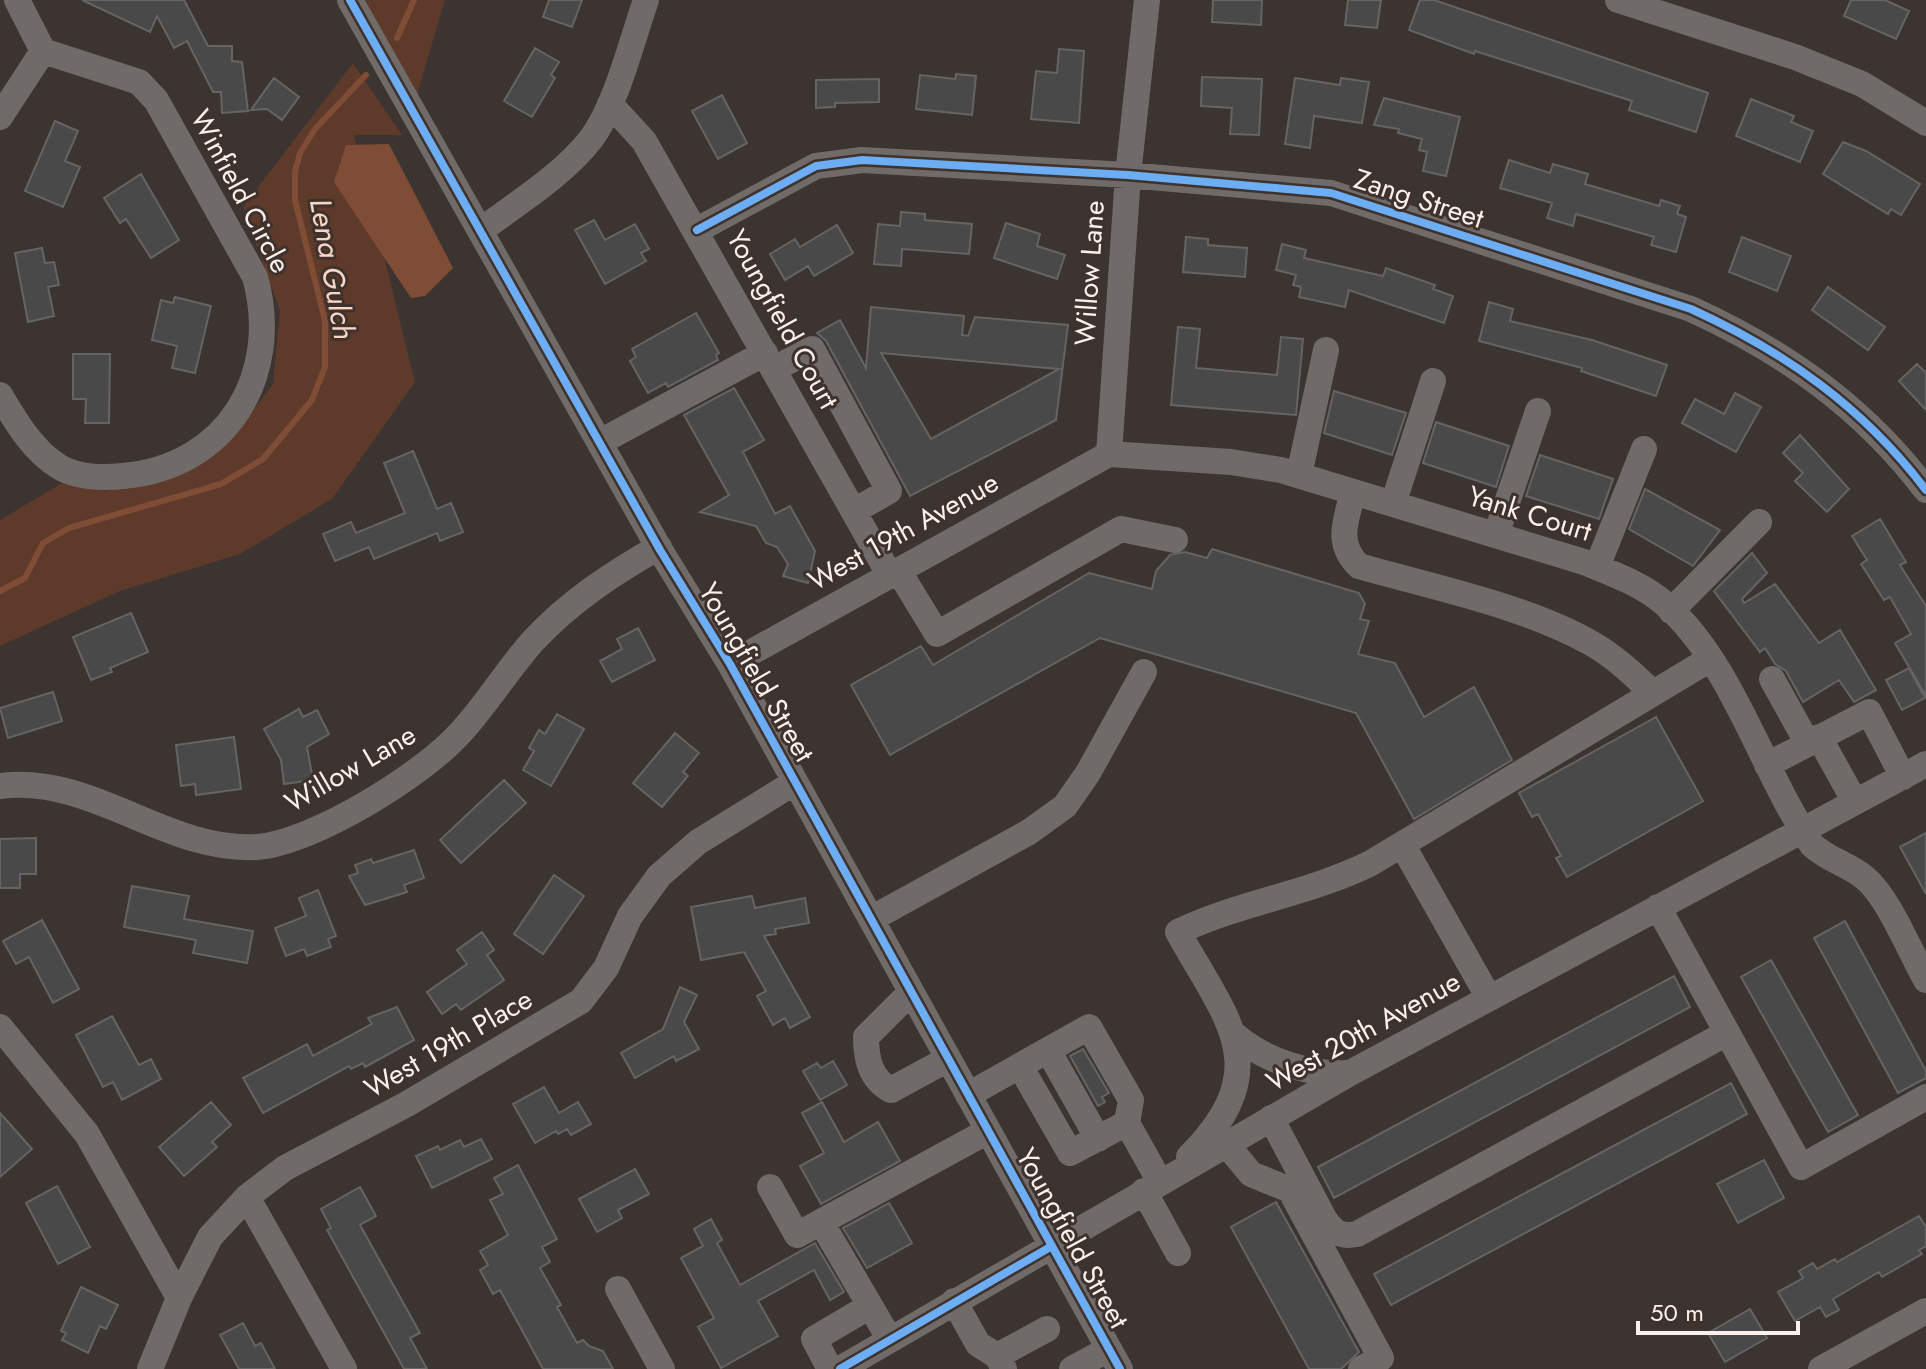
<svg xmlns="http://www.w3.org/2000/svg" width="1926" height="1369" font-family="Jost,sans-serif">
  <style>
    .green { fill: #5e3a2b }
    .water { fill: #7f4d36 }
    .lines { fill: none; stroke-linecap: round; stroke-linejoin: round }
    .stream { stroke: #7f4d36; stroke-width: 6 }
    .building { fill: #4a494a; stroke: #656465; stroke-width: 2; fill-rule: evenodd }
    .minor { stroke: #706a68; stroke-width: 26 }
    .cycleway-casing { stroke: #3f322d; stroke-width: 13 }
    .cycleway { stroke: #6dadf4; stroke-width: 8 }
    .labels { text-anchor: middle; stroke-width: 6; stroke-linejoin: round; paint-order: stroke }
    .street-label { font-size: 28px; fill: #faf1ed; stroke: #3f322d }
    .water-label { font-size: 30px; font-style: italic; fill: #f9d5c6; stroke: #3f322d }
  </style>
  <rect width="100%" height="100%" fill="#3b3431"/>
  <path class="green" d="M365 0H445L416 98Z
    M353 63 402 135H354L415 382 332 499 240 554 120 591 0 646V520L64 482 105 491 173 475 239 429 273 384 280 311 243 207Z"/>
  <path class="water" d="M389 144 453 268 425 296 411 298 334 182 346 145Z"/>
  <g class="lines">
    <path class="stream" d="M397 38 414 0
      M0 591 25 578 43 543 69 528 221 484 263 459 312 400 325 367V321L295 200V172L300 153 315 129 366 75"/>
  </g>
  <path class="building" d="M82 0H184L208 46H232V61L242 62 248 111 222 113 221 92H213L187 41 174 48 157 16 150 32Z
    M549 0H582L572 27 543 17Z
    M1213 0H1262L1261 25 1212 22Z
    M1348 0H1381L1377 28 1345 25Z
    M1420 0H1434L1708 93 1696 132 1629 110 1632 101 1475 51 1474 54 1409 30Z
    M1851 0H1885L1909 11 1896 39 1844 16Z
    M535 48 559 62 551 75 555 78 532 117 504 101Z
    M1059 49 1084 51 1079 123 1031 119 1036 71 1057 73Z
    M956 74 976 76 972 115 916 109 920 75 955 79Z
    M1202 77 1262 79 1259 135 1230 134 1232 108 1201 106Z
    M274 78 299 97 282 120 267 109 251 110Z
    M1295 78 1340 85 1341 78 1369 82 1362 123 1314 116 1310 148 1285 144Z
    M879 79V102L835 103V107L816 108V80Z
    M722 95 747 143 718 159 692 111Z
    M1384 98 1460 117 1446 176 1423 171 1427 152 1419 150 1422 139 1398 133 1399 129 1374 125Z
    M1751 99 1794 116 1791 122 1813 131 1800 162 1736 136Z
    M55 121 78 131 65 161 80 167 63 207 25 191Z
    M1843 142 1866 151 1920 184 1901 215 1891 209 1888 214 1823 174Z
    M1509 160 1550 173 1553 164 1588 174 1585 184 1659 206 1661 200 1680 206 1677 214 1686 217 1676 252 1651 245 1654 237 1576 214 1573 226 1547 218 1552 203 1500 188Z
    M141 174 179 240 151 258 126 219 120 223 104 198Z
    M901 212 925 214V220L972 224 969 254 902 249 901 266 874 264 878 224 900 226Z
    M594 220 605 240 635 224 649 249 641 253 646 261 605 284 575 230Z
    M1006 223 1040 234 1037 246 1065 255 1057 279 994 258Z
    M837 225 853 253 814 276 808 266 785 280 770 254 795 239 800 247Z
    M1186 237 1208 239V245L1247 248 1245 277 1183 272Z
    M1742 237 1791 256 1777 291 1729 272Z
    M1282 244 1306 250 1304 258 1383 276 1386 268 1435 285 1433 289 1453 296 1444 323 1349 290 1345 307 1299 297 1301 287 1293 285 1296 275 1276 270Z
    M42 248 45 263 54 262 59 285 48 287 54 316 28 322 15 253Z
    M1828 287 1885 327 1868 350 1812 310Z
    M175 297 211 306 195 373 172 368 177 346 152 340 161 300 173 303Z
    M1489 302 1513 309 1510 321 1592 340 1667 365 1656 396 1581 371 1582 368 1479 341Z
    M871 307 964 316 962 335 968 336 975 317 1068 325 1056 420 910 496 826 341 817 333 840 320 866 368ZM881 353 1059 369 931 439Z
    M696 313 719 353 716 355 718 360 668 387 666 383 648 393 630 361 636 357 632 349Z
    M1178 327 1200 329 1196 368 1277 375 1281 337 1303 339 1296 415 1171 405Z
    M73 354H110L109 423H85L86 399H73Z
    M1917 364 1926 373V410L1899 381Z
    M734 388 764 440 743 452 775 514 790 506 815 551 808 583 783 576 788 564 777 547 766 543 756 526 700 512 729 495 684 415Z
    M1334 391 1406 413 1392 455 1324 433Z
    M1735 393 1761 407 1736 452 1682 423 1695 399 1724 414Z
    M1436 422 1509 446 1496 487 1423 463Z
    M1800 435 1849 489 1827 512 1795 481 1803 473 1783 453Z
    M413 451 437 509 451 503 463 532 440 541 437 533 374 559 369 547 335 561 323 534 351 522 356 533 405 513 384 463Z
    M1540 455 1613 479 1599 519 1526 496Z
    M1645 489 1720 530 1693 566 1629 529Z
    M1880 519 1906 562 1900 565 1926 606V696L1895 643 1911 634 1890 597 1884 600 1861 564 1867 560 1852 536Z
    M1212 549 1359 593 1365 604 1360 619 1369 621 1358 654 1395 663 1424 717 1474 687 1512 760 1414 819 1356 713 1100 638 890 755 851 685 921 646 933 665 1089 573 1152 589 1156 571 1170 555 1185 552 1207 558Z
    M1752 553 1767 573 1742 599 1744 603 1775 584 1819 643 1840 630 1876 690 1854 702 1839 680 1803 702 1786 671 1775 664 1765 648 1760 652 1714 591Z
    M131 613 148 652 110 668 112 672 91 680 73 637Z
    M638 628 655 660 612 682 600 661 622 649 617 639Z
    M1909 668 1925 698 1902 710 1886 680Z
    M53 692 62 721 8 738 0 708Z
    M299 709 303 717 317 710 329 734 307 747 313 780 284 784 281 760 264 729Z
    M557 714 584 729 551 786 523 770 534 751 529 748 539 730 545 734Z
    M1656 717 1703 801 1567 877 1556 858 1561 856 1538 814 1532 817 1519 793Z
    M675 733 699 753 683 772 688 776 662 807 633 783Z
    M234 737 241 789 196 795 195 784 181 786 176 745Z
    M504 780 526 803 461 863 440 840Z
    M1926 833V894L1900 847Z
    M36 838V874H20V888H0V839Z
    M414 850 424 878 404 885 407 892 365 905 349 876 358 873 355 865 371 859 373 863Z
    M554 875 584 896 543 954 514 934Z
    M132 886 189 896 184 919 253 931 247 963 193 953 196 940 124 927Z
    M318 890 336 936 328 939 331 947 307 956 304 949 286 956 275 928 306 916 299 898Z
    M752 896 755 908 805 898 809 923 775 929 776 934 764 936 810 1017 790 1028 785 1018 773 1025 757 996 766 991 744 952 701 960 691 907Z
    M42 920 79 989 53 1003 29 957 16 964 3 941Z
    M1845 921 1926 1071V1078L1898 1093 1814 938Z
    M482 932 494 950 487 955 504 980 461 1010 456 1004 442 1014 427 992 467 964 457 950Z
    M1771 960 1858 1115 1828 1132 1741 977Z
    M1674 976 1690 1007 1334 1198 1318 1167Z
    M680 987 697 995 684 1022 699 1049 676 1061 674 1056 635 1078 621 1053 663 1029Z
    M397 1007 414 1040 365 1067 363 1063 351 1069 349 1066 263 1113 243 1078 307 1044 313 1056 372 1024 368 1018Z
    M112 1016 139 1065 151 1059 161 1079 122 1100 113 1082 103 1087 76 1035Z
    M1083 1049 1109 1093 1102 1097 1105 1102 1098 1106 1070 1056Z
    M833 1061 847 1085 820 1100 803 1071 817 1063 821 1068Z
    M1731 1083 1747 1114 1391 1305 1374 1274Z
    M544 1087 559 1113 578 1102 591 1124 571 1135 567 1129 558 1134 556 1131 535 1143 513 1104Z
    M211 1102 231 1125 212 1142 217 1147 184 1176 159 1147Z
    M822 1102 844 1142 878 1122 900 1161 821 1204 800 1166 824 1153 802 1113Z
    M0 1113 32 1149 0 1177Z
    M481 1139 492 1159 432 1188 416 1156 438 1146 440 1150 460 1140 464 1147Z
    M1764 1160 1784 1198 1738 1223 1717 1184Z
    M518 1165 557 1239 542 1247 550 1262 540 1268 561 1305 557 1307 577 1343 583 1340 589 1346 603 1351 613 1369H543L500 1290 493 1294 480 1270 488 1265 480 1251 508 1235 490 1200 503 1194 494 1178Z
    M635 1169 649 1194 618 1210 622 1218 597 1232 579 1199Z
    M57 1186 90 1247 58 1264 26 1203Z
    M360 1187 376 1216 360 1225 420 1333 410 1338 427 1369H404L327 1230 331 1228 321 1209Z
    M1276 1202 1359 1352 1341 1369H1309L1231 1227Z
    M889 1203 912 1243 867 1268 843 1228Z
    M1919 1216 1926 1227V1246L1919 1250 1922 1254 1882 1277 1879 1272 1833 1299 1839 1310 1826 1317 1820 1307 1795 1321 1778 1292 1803 1278 1799 1271 1813 1263 1817 1269 1835 1259 1837 1262Z
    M711 1219 722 1240 717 1243 740 1285 815 1243 844 1292 830 1300 814 1270 758 1301 778 1336 721 1368 698 1327 714 1318 681 1258 703 1246 694 1229Z
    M81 1287 118 1305 106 1329 100 1326 88 1353 62 1340 66 1333 61 1331Z
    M1750 1309 1767 1338 1725 1362 1708 1333Z
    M243 1323 255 1346 261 1343 275 1369H239L220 1335Z"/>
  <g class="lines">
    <path class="minor" d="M17 0 43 51
      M350 0 660 550 730 664 1120 1369
      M1618 0 1795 57 1862 84 1926 123
      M610 104 644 141 889 574
      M0 117 43 51
      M697 230 816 166 862 160 1128 175 1331 193 1691 309C1785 352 1863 407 1926 490
      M480 231C517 203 562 176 591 139 616 106 632 40 646 0
      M774 369 812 349 889 491 854 511
      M0 395C15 420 32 450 58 466 76 478 102 478 123 476 228 467 282 374 255 277L156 100 139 82 43 51
      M600 442 765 353
      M1109 454 1231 462 1281 470 1584 562C1611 573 1642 584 1665 604 1733 664 1761 770 1812 845 1828 860 1848 864 1865 878 1889 898 1910 952 1926 980
      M1109 454 1128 175 1147 0
      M1299 475 1326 350
      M1353 492C1346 521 1335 543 1359 566 1432 587 1526 606 1591 643 1614 656 1633 674 1653 693
      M1393 504 1433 381
      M1496 535 1538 411
      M1597 567 1644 449
      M898 570 937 634 1121 529 1175 540
      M1671 611 1759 522
      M730 664 1109 454
      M1772 679 1808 744
      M1819 737 1855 802
      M1767 765 1869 712 1903 777
      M0 786C93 774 165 852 257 847 313 843 424 774 461 732 487 704 507 670 533 641 569 602 613 573 659 547
      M1403 846 1489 998
      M1658 907 1801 1167 1926 1097
      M871 919 1029 832 1065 806 1088 773 1144 672
      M911 992 866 1037C866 1058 870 1079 891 1090L948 1059
      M0 1027 87 1134 179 1298
      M1236 1036C1266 1061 1309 1075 1347 1073
      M1048 1050 1098 1139
      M1020 1066 1070 1153 1127 1123 1160 1182
      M968 1095 1089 1027 1131 1100 1127 1123
      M1271 1118 1325 1220C1334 1233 1341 1237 1357 1234L1727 1033
      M1226 1144 1251 1174 1290 1190 1381 1358 1361 1369
      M1189 1157C1277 1068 1228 1022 1178 932 1240 902 1309 894 1371 863L1710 659
      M770 1187 797 1235 988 1131
      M1144 1191 1178 1253
      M247 1197 344 1369
      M821 1222 889 1338
      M618 1289 662 1369
      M954 1301 978 1344 997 1356
      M150 1369 179 1298 210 1237 247 1197 285 1168 407 1104 581 1001 606 968 630 916 659 876 698 842 795 782
      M830 1369 814 1339 870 1306
      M840 1369 1350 1073 1926 764
      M1004 1369 997 1356 1047 1329
      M1072 1369 1109 1349
      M1821 1369 1926 1311"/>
    <defs>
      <path id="cycleway" d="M350 0 660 550 730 664 1120 1369
        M697 230 816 166 862 160 1128 175 1331 193 1691 309C1785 352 1863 407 1926 490
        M840 1369 1052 1246"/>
    </defs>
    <use href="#cycleway" class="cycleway-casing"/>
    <use href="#cycleway" class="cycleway"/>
  </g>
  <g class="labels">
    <g class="street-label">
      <text transform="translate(241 191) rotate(62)" y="10">Winfield Circle</text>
      <text transform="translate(1419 198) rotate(18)" y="10">Zang Street</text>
      <text transform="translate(1089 273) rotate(-86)" y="10">Willow Lane</text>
      <text transform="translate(783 319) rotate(61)" y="10">Youngfield Court</text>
      <text transform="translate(1530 513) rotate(17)" y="10">Yank Court</text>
      <text transform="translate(903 531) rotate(-29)" y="10">West 19th Avenue</text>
      <text transform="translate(757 672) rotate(60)" y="10">Youngfield Street</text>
      <text transform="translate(350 768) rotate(-30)" y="10">Willow Lane</text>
      <text transform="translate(1363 1031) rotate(-29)" y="10">West 20th Avenue</text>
      <text transform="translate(448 1043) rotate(-30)" y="10">West 19th Place</text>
      <text transform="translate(1073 1238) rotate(61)" y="10">Youngfield Street</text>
    </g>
    <g class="water-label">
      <text transform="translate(332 269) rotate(80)" y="10">Lena Gulch</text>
    </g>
  </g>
  <path d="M1638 1321v12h160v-12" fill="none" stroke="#faf1ed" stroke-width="4"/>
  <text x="1650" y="1321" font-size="24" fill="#faf1ed" stroke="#3f322d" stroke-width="6" paint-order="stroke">50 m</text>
</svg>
